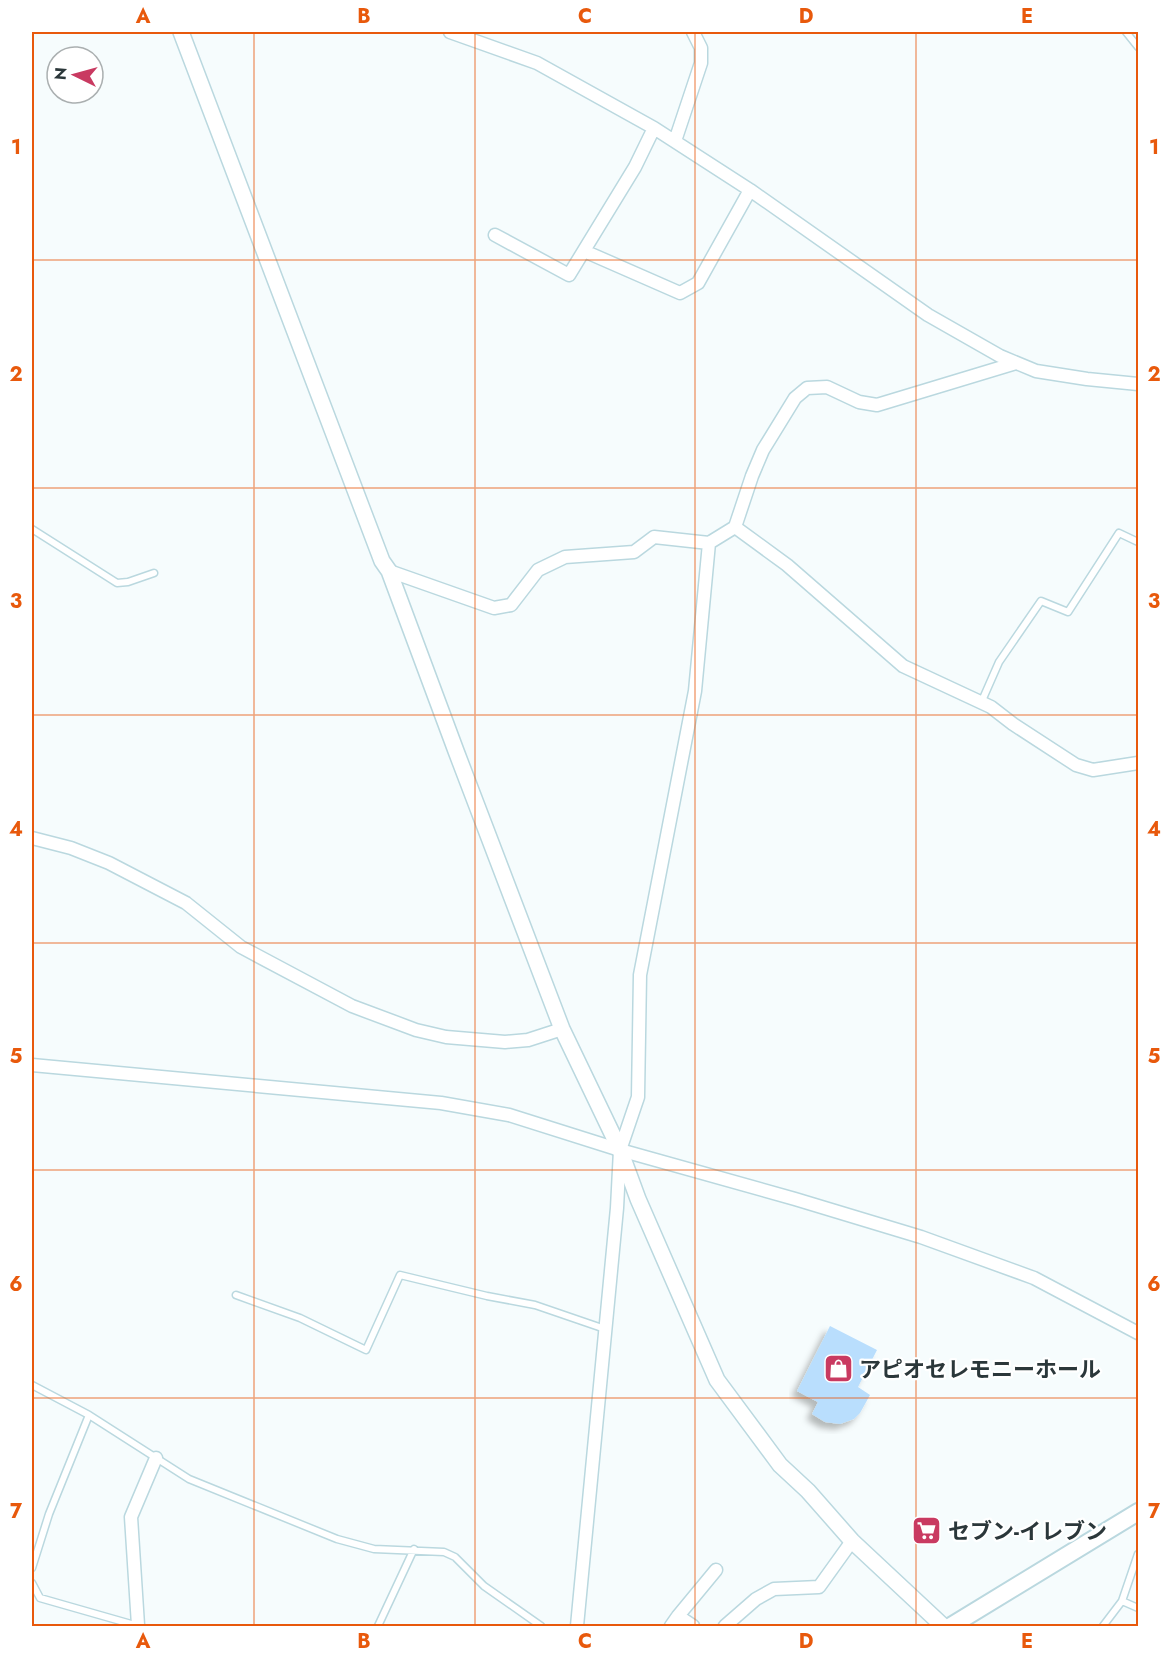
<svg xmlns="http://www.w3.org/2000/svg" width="1170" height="1658" font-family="Jost,'Noto Sans JP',sans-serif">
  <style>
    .building { fill: #b9defd; filter: url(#shadow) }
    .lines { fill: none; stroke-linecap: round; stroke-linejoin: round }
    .service-casing { stroke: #bad8df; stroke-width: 9 }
    .minor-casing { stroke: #bad8df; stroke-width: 15 }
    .tertiary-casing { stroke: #bad8df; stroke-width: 18 }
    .secondary-casing { stroke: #bad8df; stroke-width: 20 }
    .service { stroke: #fff; stroke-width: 6 }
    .minor { stroke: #fff; stroke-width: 12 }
    .tertiary { stroke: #fff; stroke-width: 15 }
    .secondary { stroke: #fff; stroke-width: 16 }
    .grid { fill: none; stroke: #e8590c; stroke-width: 1.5; stroke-opacity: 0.55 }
    .labels { text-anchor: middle; stroke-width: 4.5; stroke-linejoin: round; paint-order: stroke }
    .poi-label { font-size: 22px; font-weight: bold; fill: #2b373a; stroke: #fff; text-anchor: start }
    .neatline { fill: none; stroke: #e8590c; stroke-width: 2 }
    .grid-label { font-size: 20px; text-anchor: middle; font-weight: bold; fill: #e8590c }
  </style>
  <defs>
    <filter id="shadow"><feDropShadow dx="-5.5" dy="5.5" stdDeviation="3" flood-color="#0004"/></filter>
  </defs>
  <rect width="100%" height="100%" fill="#f6fcfd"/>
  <path class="building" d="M830 1326 877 1350 858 1387 870 1395 860 1413 854 1419 840 1424 825 1422 812 1414 818 1402 797 1391Z"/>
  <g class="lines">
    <defs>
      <path id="service" d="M1126 32 1138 47
        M32 529 117 583 128 582 154 573
        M981 703 999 662 1041 601 1068 612 1119 533 1138 542
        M236 1295 300 1318 366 1350 400 1275 487 1296 535 1305 605 1329
        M32 1385 89 1415 189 1479 337 1539 374 1549 444 1552 455 1557 484 1586 541 1626
        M32 1568 49 1514 89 1415
        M32 1583 40 1598 138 1626
        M1122 1601 1138 1608
        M378 1626 414 1549
        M1103 1626 1122 1601 1138 1554"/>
      <path id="minor" d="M450 32 537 63 654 128 750 190 928 315 1000 356 1036 371 1087 379 1138 384
        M675 141 701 63V48L693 32
        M495 235 569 275 635 167 654 128
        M584 251 680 293 698 283 750 190
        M735 527 787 565 903 666 991 707 1013 724 1076 765 1093 770 1138 763
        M389 571 494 608 511 605 538 570 565 557 634 552 654 537 709 543 735 527 752 476 763 450 795 398 807 388 827 387 859 402 877 405 1016 363
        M32 838 71 848 109 863 186 903 241 947 352 1006 416 1030 446 1037 505 1042 528 1040 562 1029
        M32 1065 441 1103 509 1115 620 1150 795 1199 921 1237 1034 1278 1138 1333
        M138 1625 131 1517 156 1458
        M577 1626 617 1208 620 1150 638 1097 640 975 695 691 709 543
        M671 1626 678 1616
        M693 1626 678 1616 716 1570
        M725 1626 756 1599 774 1589 819 1587 852 1541"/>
      <path id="tertiary" d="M181 32 382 561 389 571 456 751 562 1029 620 1150 638 1199 717 1380 780 1465 808 1491 852 1541 943 1626"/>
      <path id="secondary" d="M951 1626 1138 1512"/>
    </defs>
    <use href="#service" class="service-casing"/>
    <use href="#minor" class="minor-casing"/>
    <use href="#tertiary" class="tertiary-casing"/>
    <use href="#secondary" class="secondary-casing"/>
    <use href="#service" class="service"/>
    <use href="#minor" class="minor"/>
    <use href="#tertiary" class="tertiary"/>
    <use href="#secondary" class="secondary"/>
  </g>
  <path class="grid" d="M254 32V1626M475 32V1626M695 32V1626M916 32V1626M32 260H1138M32 488H1138M32 715H1138M32 943H1138M32 1170H1138M32 1398H1138"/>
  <defs>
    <symbol id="shop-square" viewBox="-11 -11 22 22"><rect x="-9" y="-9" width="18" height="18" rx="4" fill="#c93a61" stroke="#fff"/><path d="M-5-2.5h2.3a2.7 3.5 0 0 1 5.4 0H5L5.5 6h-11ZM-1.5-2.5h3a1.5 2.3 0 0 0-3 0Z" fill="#fff"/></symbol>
    <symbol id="supermarket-square" viewBox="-11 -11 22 22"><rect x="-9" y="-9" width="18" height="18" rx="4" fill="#c93a61" stroke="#fff"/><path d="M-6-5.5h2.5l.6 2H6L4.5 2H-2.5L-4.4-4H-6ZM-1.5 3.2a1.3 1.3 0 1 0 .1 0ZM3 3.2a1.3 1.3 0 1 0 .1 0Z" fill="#fff"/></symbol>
  </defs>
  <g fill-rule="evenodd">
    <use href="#shop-square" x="822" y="1352" width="33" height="33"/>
    <use href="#supermarket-square" x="910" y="1514" width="33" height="33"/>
  </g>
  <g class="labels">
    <g class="poi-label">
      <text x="859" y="1377">アピオセレモニーホール</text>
      <text x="948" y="1539">セブン-イレブン</text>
    </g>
  </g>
  <rect width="1170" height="1658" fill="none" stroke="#ffffff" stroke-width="66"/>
  <g transform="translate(75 75) rotate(275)"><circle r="28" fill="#ffffff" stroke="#aaafb0" stroke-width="1.5"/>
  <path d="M0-4.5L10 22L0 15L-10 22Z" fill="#c93a61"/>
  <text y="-9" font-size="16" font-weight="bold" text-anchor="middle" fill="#2b373a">N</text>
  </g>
  <rect x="33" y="33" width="1104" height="1592" class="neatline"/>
  <g class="grid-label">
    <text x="143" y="23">A</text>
    <text x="364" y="23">B</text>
    <text x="585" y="23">C</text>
    <text x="806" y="23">D</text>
    <text x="1027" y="23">E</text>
    <text x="16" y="154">1</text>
    <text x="1154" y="154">1</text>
    <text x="16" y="381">2</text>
    <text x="1154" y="381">2</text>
    <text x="16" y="608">3</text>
    <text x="1154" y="608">3</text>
    <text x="16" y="836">4</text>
    <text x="1154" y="836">4</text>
    <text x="16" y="1063">5</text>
    <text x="1154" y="1063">5</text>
    <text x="16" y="1291">6</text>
    <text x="1154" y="1291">6</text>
    <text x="16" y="1518">7</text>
    <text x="1154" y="1518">7</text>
    <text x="143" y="1648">A</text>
    <text x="364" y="1648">B</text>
    <text x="585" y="1648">C</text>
    <text x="806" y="1648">D</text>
    <text x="1027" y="1648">E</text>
  </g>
</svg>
